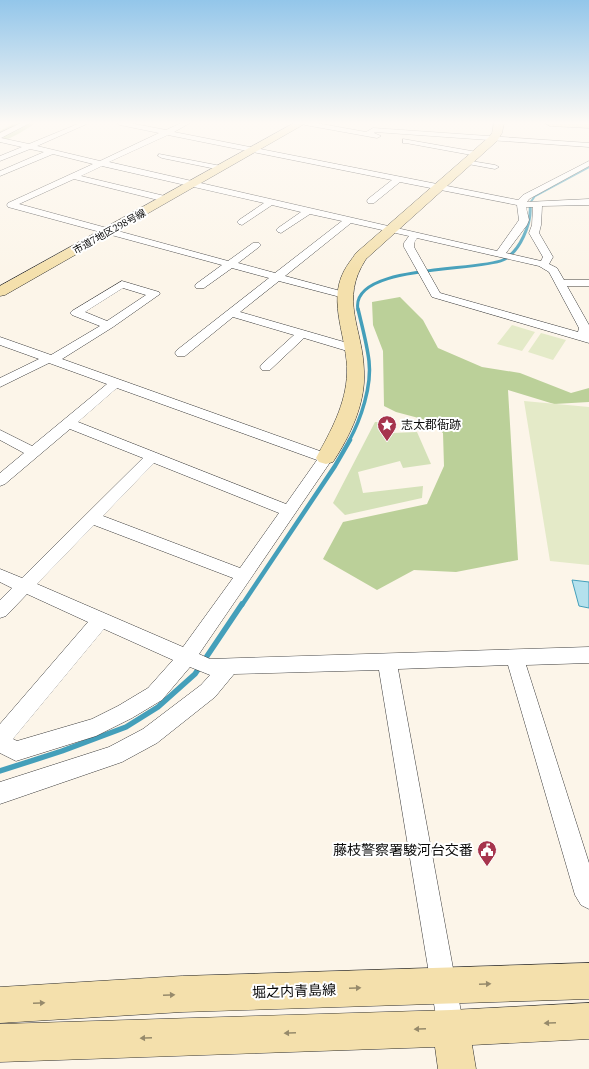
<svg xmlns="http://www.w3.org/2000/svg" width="589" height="1069" font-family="'PT Serif','Noto Sans JP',serif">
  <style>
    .green { fill: #d4e1b8 }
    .forest { fill: #bbd099 }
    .pitch { fill: #e4eac8 }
    .water { fill: #b4e1ed; stroke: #449fba }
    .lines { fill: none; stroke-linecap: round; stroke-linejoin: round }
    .stream-far4 { stroke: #449fba; stroke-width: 2 }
    .stream-far3 { stroke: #449fba; stroke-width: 3 }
    .stream-far2 { stroke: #449fba; stroke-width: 3.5 }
    .stream-far1 { stroke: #449fba; stroke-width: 4.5 }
    .stream { stroke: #449fba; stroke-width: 5.5 }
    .street-casing { stroke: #3c3c3c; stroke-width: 1 }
    .secondary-casing { stroke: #2b2b2b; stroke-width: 1 }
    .street { fill: #fff; fill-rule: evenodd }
    .secondary { fill: #f4e0ac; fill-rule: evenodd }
    .oneway { fill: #968a6b }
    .labels { text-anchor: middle; stroke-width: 4; stroke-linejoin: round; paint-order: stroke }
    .far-street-label { font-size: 10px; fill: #090909; stroke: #fff }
    .poi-label { font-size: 12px; fill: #090909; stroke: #fff; text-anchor: start }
    .near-poi-label { font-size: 14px; fill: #090909; stroke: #fff; text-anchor: end }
    .near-street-label { font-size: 14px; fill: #090909; stroke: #fff }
  </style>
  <rect width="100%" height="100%" fill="#fcf5e9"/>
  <path class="green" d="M375 422H386L392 433 417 432 431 464 403 468 400 461 358 472 363 493 423 486 422 498 345 515 333 503Z"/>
  <path class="forest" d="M15 123H36L18 134 0 143V131Z
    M400 297 423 320 438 348 482 367 520 373 571 393 589 388V402L554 404 508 390 518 560 456 572 414 570 377 590 323 559 343 522 427 504 444 466 443 433 426 420 396 412 384 406 383 351 373 325 372 302Z"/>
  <path class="pitch" d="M512 325 535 332 522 351 497 344Z
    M541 333 566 340 553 360 528 352Z
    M524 401 589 407V565L550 561Z"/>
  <path class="water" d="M572 580 589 582V608L579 606Z"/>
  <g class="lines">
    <path class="stream-far4" d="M530 206V203L535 196 589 167"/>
    <path class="stream-far3" d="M358 310C349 264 477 272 503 260 520 252 532 223 530 205"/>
    <path class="stream-far2" d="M349 441C361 419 372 386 369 361 367 344 362 326 358 309"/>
    <path class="stream-far1" d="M242 605 335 466 350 440"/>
    <path class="stream" d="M0 771 62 751 126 727 158 707 195 674 242 604"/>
    <defs>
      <path id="street" d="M21 123H30L1 138 29 144 80 123H89L37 146 100 161 159 133 120 125 117 123H130L166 130 181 123H190L174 132 518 200 523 195 589 161V166L529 199 527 202 589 199V205L542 206 541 225 539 233 553 257 549 264 557 268 564 280H589V286H567L589 325V343L432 297 404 247V243L409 236 351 223 285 276 348 293 349 295 348 297 344 298 279 281 240 312 358 346 360 349 358 352 354 353 304 338 270 370H262L260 367 262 364 294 335 233 317 185 356H177L175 353 177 350 269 278 232 268 204 288H196L195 286 196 284 222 265 8 207 7 205 8 203 93 164 53 154 0 176V171L44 152 30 149 0 161V156L22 147 0 142V133ZM168 135 392 180 368 199 367 201 368 203H374L400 182 517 205 519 220 497 251 109 162ZM102 166 264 203 239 220 237 222 239 224 242 225 272 205 301 212 278 228 276 230 278 232 281 233 310 214 342 221 275 273 238 263 259 247 261 245 259 243H253L228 261 19 204 74 179 166 202 170 199 169 197 81 176ZM526 207H533L532 225 529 233 543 257 541 261 506 253 527 225 529 220ZM417 238 539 266 549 272 579 328 578 332 440 293 414 247V243Z
        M301 123H316L366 132 373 128 589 143V147L375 132 374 133 381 136 377 138 305 125Z
        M403 139 477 152 481 154 477 156 406 143H403Z
        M159 154 221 166 225 168 221 170 162 158 158 156Z
        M465 160 495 165 499 167 495 169 468 164 464 162Z
        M122 281 159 292 160 294 113 327 62 359 331 455 333 458 199 654 210 659 589 647V663L526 665 589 863V909L581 905 575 895 508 665 398 669 464 1028 460 1037 451 1041 442 1037 438 1028 379 670 234 674 215 697 157 743 122 762 0 804V782L109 747 143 729 201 685 210 675 190 667 162 700 132 718 96 736 16 761 0 753V724L88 622 27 594 6 616 0 618V600L12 588 0 582V569L22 578 143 458 70 429 5 484 0 486V473L24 453 0 440V430L32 446 107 384 49 363 0 387V378L39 359 0 345V337L51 355 100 326 72 315 70 313 72 311ZM123 288 146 295 107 321 85 312ZM117 388 317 460 286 504 78 422ZM154 463 279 513 240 568 103 516ZM94 525 233 578 183 647 37 584ZM104 629 173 660 148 688 118 706 92 719 17 741 13 739Z"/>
      <path id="secondary" d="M294 123H306L5 295 0 296V286Z
        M494 123H504L502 133 497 141 366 259C339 300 363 328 364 371 366 403 350 436 333 462L326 464 319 462 316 458C331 431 346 404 347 373 348 339 327 303 344 271 347 265 352 259 356 253L489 137 492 133Z
        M545 123H589V128L550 126Z
        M589 963V999L182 1012 0 1023V987L182 976Z
        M589 1003V1039L472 1045 476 1069H438L435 1047 0 1062V1024L451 1010Z"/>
    </defs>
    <use href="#street" class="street-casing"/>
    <use href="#secondary" class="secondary-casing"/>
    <use href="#street" class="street"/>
    <use href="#secondary" class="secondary"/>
  </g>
  <defs><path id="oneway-solid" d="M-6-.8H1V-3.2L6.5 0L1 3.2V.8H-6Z"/></defs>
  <g class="oneway">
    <use href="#oneway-solid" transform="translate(485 984) rotate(-2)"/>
    <use href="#oneway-solid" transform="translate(355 988) rotate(-2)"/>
    <use href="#oneway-solid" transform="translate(169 995) rotate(-3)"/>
    <use href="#oneway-solid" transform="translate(39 1003) rotate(-3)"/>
    <use href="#oneway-solid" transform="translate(550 1023) rotate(177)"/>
    <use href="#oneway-solid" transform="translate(420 1029) rotate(178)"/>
    <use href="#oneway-solid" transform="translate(290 1033) rotate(178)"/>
    <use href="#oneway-solid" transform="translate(146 1038) rotate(178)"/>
  </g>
  <linearGradient id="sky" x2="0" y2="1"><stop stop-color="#93c6ea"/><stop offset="0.45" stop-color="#fefaf5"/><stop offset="1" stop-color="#fefaf5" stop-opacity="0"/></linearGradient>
  <rect width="589" height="273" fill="url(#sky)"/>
  <defs>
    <symbol id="sight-pin" viewBox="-11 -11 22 30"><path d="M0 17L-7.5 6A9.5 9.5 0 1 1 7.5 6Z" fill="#a6344d" stroke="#fff"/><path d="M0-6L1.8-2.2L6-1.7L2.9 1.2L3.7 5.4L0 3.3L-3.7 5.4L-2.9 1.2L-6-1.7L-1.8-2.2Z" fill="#fff"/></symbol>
    <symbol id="civic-pin" viewBox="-11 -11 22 30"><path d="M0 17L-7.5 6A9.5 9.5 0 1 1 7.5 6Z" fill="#a6344d" stroke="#fff"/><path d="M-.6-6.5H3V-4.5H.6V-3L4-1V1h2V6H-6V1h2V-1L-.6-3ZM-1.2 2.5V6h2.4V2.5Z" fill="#fff"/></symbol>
  </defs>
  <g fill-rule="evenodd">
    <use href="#sight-pin" x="376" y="414" width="22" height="30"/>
    <use href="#civic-pin" x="476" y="839" width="22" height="30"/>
  </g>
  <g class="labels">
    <g class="far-street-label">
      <text transform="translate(109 231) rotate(-29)" y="4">市道7地区298号線</text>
    </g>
    <g class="poi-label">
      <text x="401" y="429">志太郡衙跡</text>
    </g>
    <g class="near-poi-label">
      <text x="473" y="855">藤枝警察署駿河台交番</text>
    </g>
    <g class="near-street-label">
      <text transform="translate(294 991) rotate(-2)" y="5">堀之内青島線</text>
    </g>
  </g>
</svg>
